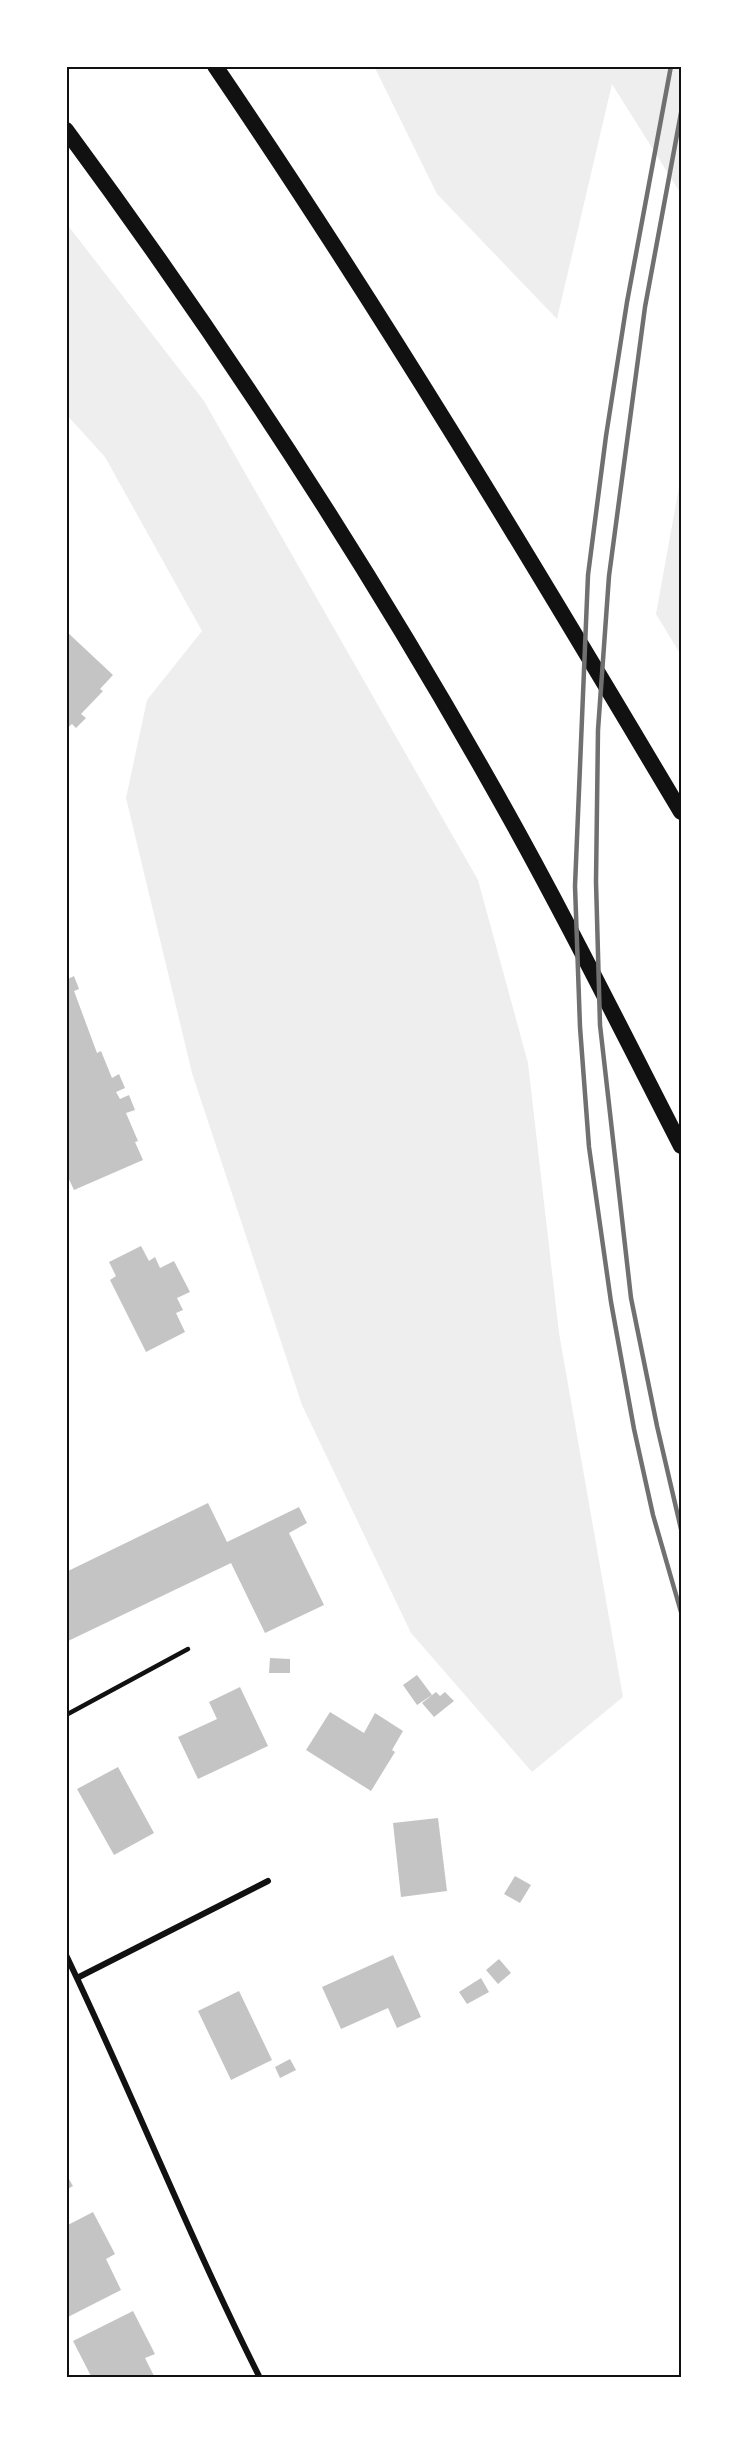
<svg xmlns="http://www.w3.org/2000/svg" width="747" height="2444" font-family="Poppins,sans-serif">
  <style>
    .green { fill: #eee }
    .building { fill: #c4c4c4 }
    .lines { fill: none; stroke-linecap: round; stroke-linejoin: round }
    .service { stroke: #111; stroke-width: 4.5 }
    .minor { stroke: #111; stroke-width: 6 }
    .trunk { stroke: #111; stroke-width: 16 }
    .rail { stroke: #707070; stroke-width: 4.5 }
    .neatline { fill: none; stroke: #111; stroke-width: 2 }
  </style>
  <rect width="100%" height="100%" fill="#fff"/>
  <path class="green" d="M374 66H681V194L612 84 557 319 437 194Z
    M66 223 204 401 478 880 528 1063 559 1333 623 1697 532 1772 411 1633 302 1405 192 1073 126 798 147 700 202 631 105 457 66 414Z
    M681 476V655L656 614Z"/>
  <path class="building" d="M66 631 113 675 100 689 103 691 81 714 86 718 76 728 72 724 66 729Z
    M66 974 68 979 74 976 79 989 74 991 97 1053 101 1051 112 1078 119 1074 125 1088 116 1092 120 1099 129 1095 135 1110 126 1113 138 1141 135 1142 143 1160 74 1190 66 1173Z
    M141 1246 149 1261 155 1257 160 1268 174 1261 190 1292 177 1298 183 1310 176 1313 185 1332 146 1352 110 1280 116 1276 109 1262Z
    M208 1503 227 1542 299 1507 307 1523 289 1533 324 1605 265 1633 231 1563 66 1642V1572Z
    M270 1658 290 1659V1673H269Z
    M417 1675 432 1695 417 1705 403 1685Z
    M240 1687 268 1746 198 1779 178 1737 217 1719 209 1702Z
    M436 1692 440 1696 445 1692 454 1701 434 1717 422 1703Z
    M330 1712 364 1733 375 1713 403 1731 392 1750 395 1752 371 1791 306 1750Z
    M118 1767 154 1833 114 1855 77 1789Z
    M438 1818 447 1891 401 1897 393 1823Z
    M515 1876 531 1885 520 1903 504 1894Z
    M393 1955 421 2017 397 2028 388 2008 341 2029 322 1987Z
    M499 1959 511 1973 498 1984 486 1970Z
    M481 1978 489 1992 467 2004 459 1992Z
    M239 1991 272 2060 231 2080 198 2011Z
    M290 2059 296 2070 280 2078 275 2067Z
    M66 2174 73 2186 66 2190Z
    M93 2212 115 2254 106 2259 121 2290 66 2318V2226Z
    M133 2311 155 2354 145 2358 155 2378H92L73 2341Z"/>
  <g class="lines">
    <path class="service" d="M66 1715 188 1649"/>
    <path class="minor" d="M66 1955C133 2095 190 2239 260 2378
      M77 1978 268 1881"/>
    <path class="trunk" d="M215 66C380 308 531 560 681 812
      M66 130C221 340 364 559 492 786 559 904 619 1025 681 1146"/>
    <path class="rail" d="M671 66 627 302 606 436 588 575 575 886 580 1027 589 1147 611 1302 634 1429 653 1515 681 1612
      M681 113 645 307 609 576 598 730 596 882 600 1025 631 1298 657 1426 681 1529"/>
  </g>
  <rect width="747" height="2444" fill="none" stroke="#ffffff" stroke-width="135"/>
  <rect x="68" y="68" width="612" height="2308" class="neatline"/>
</svg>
